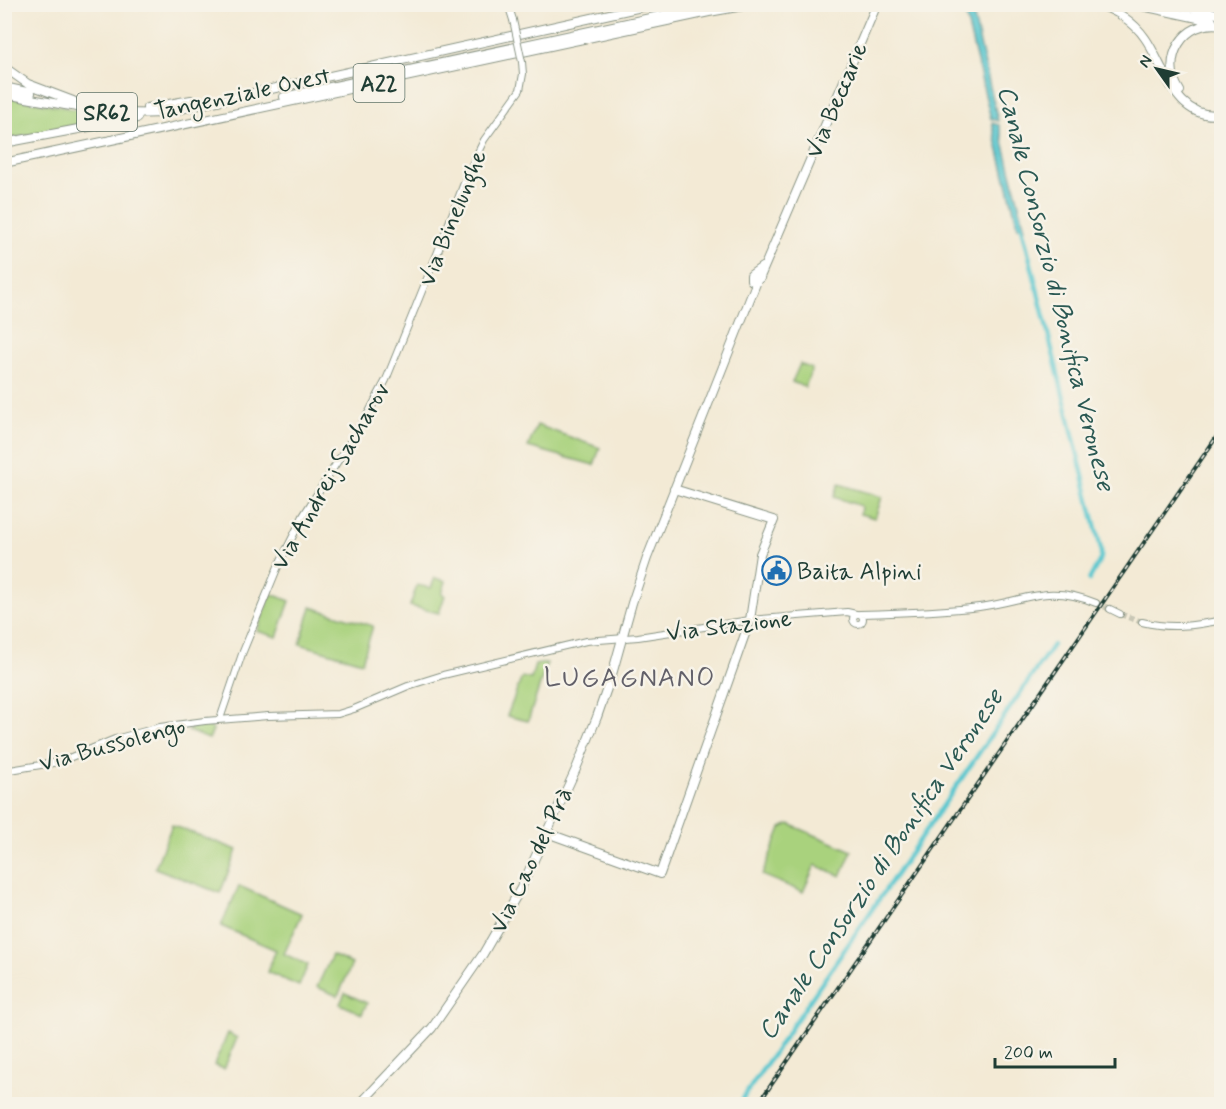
<svg xmlns="http://www.w3.org/2000/svg" width="1226" height="1109" font-family="Mynerve,sans-serif">
  <style>
    .green { fill: #a9d27d; stroke: #648858; stroke-width: 1.5 }
    .water { fill: #5ac7cf; stroke: #3c8282; stroke-width: 1.5 }
    .lines { fill: none; stroke-linecap: round; stroke-linejoin: round }
    .canal { stroke: #5ac7cf; stroke-width: 4.5 }
    .minor-tunnel { stroke: #c9c7b5; stroke-width: 6; stroke-dasharray: 6 3; stroke-linecap: butt }
    .minor-casing { stroke: #899484; stroke-width: 8 }
    .major-casing { stroke: #899484; stroke-width: 10 }
    .highway-casing { stroke: #899484; stroke-width: 10 }
    .minor { stroke: #fff; stroke-width: 6 }
    .major { stroke: #fff; stroke-width: 8 }
    .highway { stroke: #fff; stroke-width: 8 }
    .rail-casing { stroke: #1f3d34; stroke-width: 4 }
    .rail { stroke: #f7f3e8; stroke-width: 1.5; stroke-dasharray: 4.5; stroke-linecap: butt }
    .minor-bridge-casing { stroke: #899484; stroke-width: 8; stroke-linecap: butt }
    .minor-bridge { stroke: #fff; stroke-width: 6 }
    .labels { text-anchor: middle; stroke-width: 5; stroke-linejoin: round; paint-order: stroke }
    .shield { fill: #f7f3e8; stroke: #60746a; stroke-width: 1.5 }
    .shield-label { font-size: 22px; font-weight: bold; fill: #1f3d34 }
    .street-label { font-size: 24px; fill: #1f3d34; stroke: #f7f3e8 }
    .poi-label { font-size: 24px; fill: #1f3d34; stroke: #f7f3e8; text-anchor: start }
    .water-label { font-size: 26px; font-style: italic; fill: #2b5953; stroke: #f7f3e8 }
    .quarter-label { font-size: 27px; letter-spacing: 1.5px; fill: #626069; stroke: #f7f3e8 }
  </style>
  <rect width="100%" height="100%" fill="#f7f3e8"/>
  <filter id="ink" filterUnits="userSpaceOnUse"><feTurbulence type="fractalNoise" baseFrequency=".0167" numOctaves="2"/><feDisplacementMap in="SourceGraphic" scale="12" xChannelSelector="R" yChannelSelector="G"/><feConvolveMatrix kernelMatrix="1 2 1 2 8 2 1 2 1" color-interpolation-filters="sRGB"/></filter>
  <filter id="wash" filterUnits="userSpaceOnUse"><feTurbulence type="fractalNoise" baseFrequency=".008" numOctaves="4" result="noise"/><feDisplacementMap in="SourceGraphic" scale="24" xChannelSelector="R" yChannelSelector="G"/><feGaussianBlur stdDeviation="1.35" result="paint"/><feColorMatrix in="noise" values="0 0 0 0 0 0 0 0 0 0 0 0 0 0 0 0 0 1.4 0 .05"/><feComposite in="paint" operator="in"/></filter>
  <g filter="url(#wash)">
    <rect width="100%" height="100%" fill="#f3ead5"/>
    <path class="green" d="M4 96 100 114V121L5 140Z
      M800 364 812 369 805 387 792 382Z
      M537 425 600 448 594 465 528 447Z
      M839 484 882 497 875 518 860 514 861 506 834 497Z
      M435 578 446 581 442 594 445 595 439 613 410 606 417 585 431 588Z
      M271 594 290 601 277 637 257 631Z
      M311 607 373 626 362 662 300 644Z
      M547 663 528 721 507 716 522 677 531 679 535 665Z
      M208 724 213 730 209 739 188 731 195 725Z
      M789 824 852 851 841 876 815 865 803 892 762 875 781 828Z
      M172 825 237 850 220 893 155 868Z
      M239 886 302 914 284 954 308 965 299 986 267 972 276 950 221 926Z
      M332 955 352 964 338 996 317 987Z
      M345 993 367 1003 362 1014 340 1004Z
      M228 1033 237 1038 224 1069 214 1065Z"/>
    <path class="water" d="M963 5H971L998 121 991 119Z
      M992 123 999 125 1025 228 1018 227Z"/>
    <g class="lines">
      <path class="canal" d="M1021 223 1101 549V558L1089 580
        M739 1104 1053 645"/>
    </g>
  </g>
  <g filter="url(#ink)">
    <g class="lines">
      <path class="minor-tunnel" d="M1096 603 1110 609
        M1120 614 1142 622"/>
      <defs>
        <path id="minor" d="M508 4 513 20
          M1110 609 1120 614
          M853 619a5 5 0 1 1 10 0a5 5 0 1 1-10 0Z
          M860 614C900 613 939 612 979 607 1027 601 1046 583 1096 603
          M1142 622C1170 629 1194 626 1222 620
          M220 719 242 654 279 564 303 516 369 412 386 380 437 254 467 175 484 140 520 90 523 74 522 62
          M4 771 59 762 115 739 160 727 205 721 268 716 338 714 354 709 408 686 443 675 586 641 638 637 750 620 847 612 856 614"/>
        <path id="major" d="M756 272 760 278 754 282 751 280V275L762 267
          M760 277 877 4
          M547 833 660 874 750 620 760 554 774 520 674 489
          M360 1104 432 1028 483 954 521 888 576 769 597 717 613 671 632 603 647 558 757 281"/>
        <path id="highway" d="M1095 4C1114 8 1134 22 1145 38 1165 66 1175 122 1222 114
          M1133 4 1212 21
          M1173 4 1222 15
          M4 67 28 84 73 101
          M4 87 31 93
          M1180 91C1159 60 1184 18 1222 25
          M4 94C57 103 109 116 163 113L655 4
          M284 97 715 4
          M147 108 191 100
          M4 143 137 118
          M4 163 709 12 754 4"/>
      </defs>
      <use href="#minor" class="minor-casing"/>
      <use href="#major" class="major-casing"/>
      <use href="#highway" class="highway-casing"/>
      <use href="#minor" class="minor"/>
      <use href="#major" class="major"/>
      <use href="#highway" class="highway"/>
      <defs>
        <path id="rail" d="M758 1104 1222 429"/>
      </defs>
      <use href="#rail" class="rail-casing"/>
      <use href="#rail" class="rail"/>
      <defs>
        <path id="minor-bridge" d="M513 20 522 62"/>
      </defs>
      <use href="#minor-bridge" class="minor-bridge-casing"/>
      <use href="#minor-bridge" class="minor-bridge"/>
    </g>
  </g>
  <defs>
    <symbol id="civic-ring" viewBox="-11 -11 22 22"><circle r="9.5" fill="#f7f3e8" stroke="#1f6fb2" stroke-width="1.5"/><path d="M-.6-6.5H3V-4.5H.6V-3L4-1V1h2V6H-6V1h2V-1L-.6-3ZM-1.2 2.5V6h2.4V2.5Z" fill="#1f6fb2"/></symbol>
  </defs>
  <g fill-rule="evenodd">
    <use href="#civic-ring" x="760" y="554" width="33" height="33"/>
  </g>
  <g class="labels">
    <g class="shield">
      <rect x="353.5" y="64" width="51" height="38" rx="4.5"/>
      <rect x="77" y="93" width="60" height="38" rx="4.5"/>
    </g>
    <g class="shield-label">
      <text x="379" y="91">A22</text>
      <text x="107" y="120">SR62</text>
    </g>
    <g class="street-label">
      <text transform="translate(242 93) rotate(-12)" y="8">Tangenziale Ovest</text>
      <text transform="translate(836 100) rotate(-67)" y="8">Via Beccarie</text>
      <text transform="translate(452 218) rotate(-68)" y="8">Via Binelunghe</text>
      <text transform="translate(330 476) rotate(-60)" y="8">Via Andreij Sacharov</text>
      <text transform="translate(729 625) rotate(-7)" y="8">Via Stazione</text>
      <text transform="translate(112 744) rotate(-15)" y="8">Via Bussolengo</text>
      <text transform="translate(531 860) rotate(-64)" y="8">Via Cao del Prà</text>
    </g>
    <g class="poi-label">
      <text x="797" y="579">Baita Alpini</text>
    </g>
    <g class="water-label">
      <text transform="translate(1057 288) rotate(76)" y="9">Canale Consorzio di Bonifica Veronese</text>
      <text transform="translate(880 864) rotate(-56)" y="9">Canale Consorzio di Bonifica Veronese</text>
    </g>
    <g class="quarter-label">
      <text x="630" y="686">LUGAGNANO</text>
    </g>
  </g>
  <rect width="1226" height="1109" fill="none" stroke="#f7f3e8" stroke-width="24"/>
  <g transform="translate(1157 69) rotate(304)" stroke="#f7f3e8" stroke-width="4.5" paint-order="stroke">
  <path d="M0-4.5L10 22L0 15L-10 22Z" fill="#1f3d34"/>
  <text y="-9" font-size="16" font-weight="bold" text-anchor="middle" fill="#1f3d34">N</text>
  </g>
  <path d="M995 1058v9h120v-9" fill="none" stroke="#1f3d34" stroke-width="3"/>
  <text x="1004" y="1058" font-size="18" fill="#1f3d34" stroke="#f7f3e8" stroke-width="4.5" paint-order="stroke">200 m</text>
</svg>
